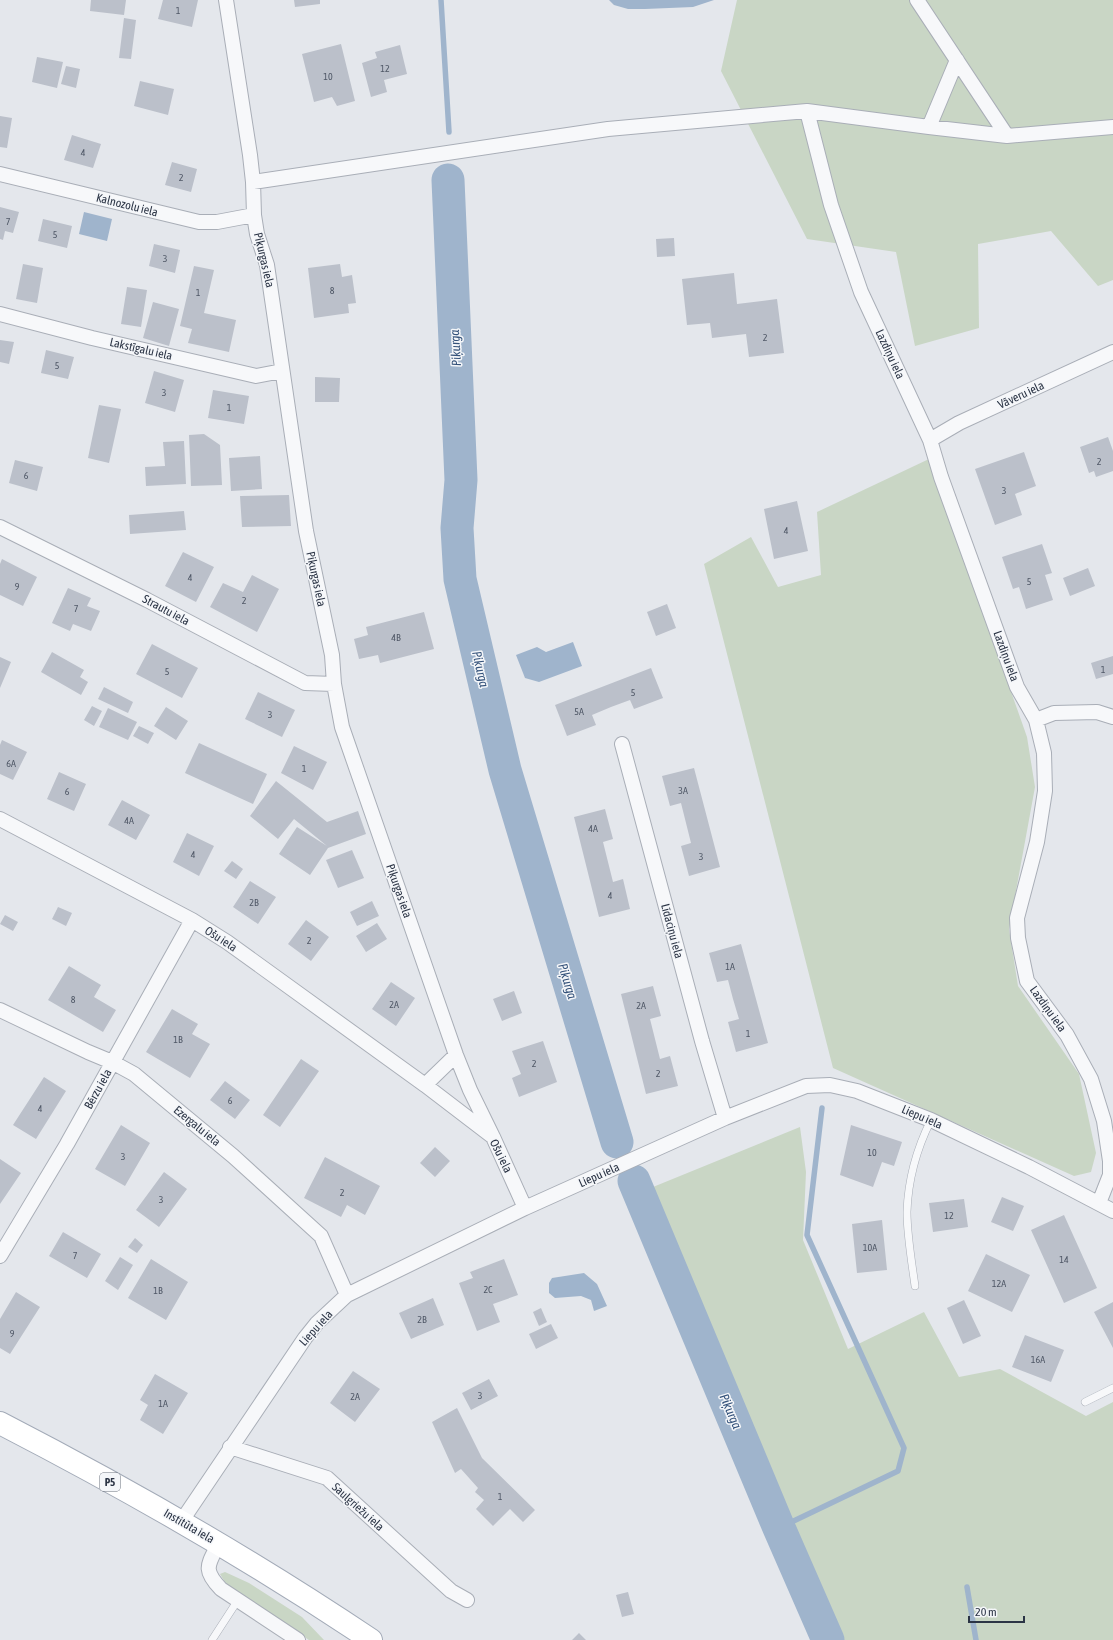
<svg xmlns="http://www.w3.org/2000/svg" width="1113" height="1640" font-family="'Asap Condensed',sans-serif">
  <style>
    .green { fill: #c9d6c5 }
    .water { fill: #9fb4cc }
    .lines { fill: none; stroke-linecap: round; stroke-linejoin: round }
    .stream { stroke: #9fb4cc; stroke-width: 5.5 }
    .river { stroke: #9fb4cc; stroke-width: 33 }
    .building { fill: #bbc0ca }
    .lane-casing { stroke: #a9aeb7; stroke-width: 8 }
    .street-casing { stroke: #a9aeb7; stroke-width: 16 }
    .primary-casing { stroke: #a3abb8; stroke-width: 24 }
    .lane { stroke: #f7f8fa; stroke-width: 7 }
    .street { stroke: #f7f8fa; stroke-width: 14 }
    .primary { stroke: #fff; stroke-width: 22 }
    .labels { text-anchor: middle; stroke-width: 3; stroke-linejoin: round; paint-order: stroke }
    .number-label { font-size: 10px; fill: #4f5766 }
    .shield { fill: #f4f6f9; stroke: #676e7b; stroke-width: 1 }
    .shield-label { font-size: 11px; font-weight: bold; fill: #2b3445 }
    .street-label { font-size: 12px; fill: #2b3445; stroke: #f4f6f9 }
    .water-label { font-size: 13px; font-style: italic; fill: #34527a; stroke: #f4f6f9 }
  </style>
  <rect width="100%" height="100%" fill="#e4e7ec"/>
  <path class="green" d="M737 0H1113V280L1098 286 1051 231 978 244 979 328 915 346 896 252 807 239 721 71Z
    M929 459 1027 737 1035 787 1009 929 1018 986 1079 1074 1096 1153 1091 1172 1074 1176 833 1068 704 564 751 537 778 587 821 575 817 512Z
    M800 1127 806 1172 803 1240 848 1349 924 1312 959 1377 1000 1369 1086 1416 1113 1402V1640H817L626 1198Z
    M225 1572 249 1583 302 1617 324 1640H309L226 1584 220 1574Z"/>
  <path class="water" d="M609 0H714L693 7 645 9H628L614 5Z
    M84 212 112 219 107 241 79 234Z
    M573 642 582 666 539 682 525 678 516 655 537 647 546 652Z
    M584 1273 597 1284 607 1306 594 1311 591 1300 581 1296 555 1298 549 1293V1283L552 1278Z"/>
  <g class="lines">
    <path class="stream" d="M441 0 449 132
      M779 1528 898 1471 904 1448 807 1235 822 1108
      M967 1587 976 1640"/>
    <path class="river" d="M448 180 461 480 457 528 460 579 505 770 617 1142
      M634 1181 779 1528 828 1640"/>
  </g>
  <path class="building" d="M91 0H126L124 15 90 11Z
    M163 0H198L192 27 158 19Z
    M294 0H320V4L295 7Z
    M124 18 136 20 131 59 119 58Z
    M341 44 355 101 337 106 332 97 314 102 302 54Z
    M400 45 407 74 384 80 387 92 371 97 362 63 377 58 375 52Z
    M37 57 63 62 57 88 32 82Z
    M66 66 80 69 76 88 61 84Z
    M140 81 174 89 168 115 134 106Z
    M0 116 12 118 7 148 0 147Z
    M72 135 101 144 93 168 64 160Z
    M172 162 197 169 191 192 165 185Z
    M0 207 19 212 13 233 5 231 3 240 0 239Z
    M43 219 72 226 67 248 38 241Z
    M674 238 675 256 657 257 656 239Z
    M154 244 180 250 175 273 149 266Z
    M23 264 43 268 37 303 16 299Z
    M340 264 342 277 352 275 356 303 348 304 349 313 314 318 308 268Z
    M194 266 214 270 204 313 236 320 229 352 188 343 192 329 180 326Z
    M734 273 737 304 777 299 784 353 749 357 746 334 712 338 710 323 687 325 682 279Z
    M127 287 147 290 141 327 121 324Z
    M153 302 179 309 169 346 143 338Z
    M0 340 14 342 9 364 0 362Z
    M46 350 74 357 68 379 41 373Z
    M154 371 184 380 175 412 145 403Z
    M315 377 340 378 339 402H315Z
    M213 390 249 396 244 424 208 418Z
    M99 405 121 409 109 463 88 458Z
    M204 434 220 445 222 485 191 486 189 435Z
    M1108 437 1113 451V471L1096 477 1094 471 1089 473 1080 447Z
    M184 441 186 484 146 486 145 467 165 466 163 442Z
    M1024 452 1036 486 1015 494 1022 515 995 525 975 469Z
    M260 456 262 489 231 491 229 458Z
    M15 460 43 467 37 491 9 483Z
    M289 495 291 526 242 527 240 496Z
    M797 501 808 551 774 559 764 509Z
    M184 511 186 530 130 534 129 515Z
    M1042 544 1052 573 1045 575 1053 600 1026 609 1019 587 1013 589 1002 557Z
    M183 552 214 567 196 602 165 586Z
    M2 559 37 577 23 606 0 595V564Z
    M1088 568 1095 586 1070 596 1063 578Z
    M252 575 279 589 257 632 210 607 223 583 243 592Z
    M68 588 91 598 87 606 100 611 91 631 73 624 70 631 52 623Z
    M667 604 676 628 656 636 647 612Z
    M424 612 434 649 380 663 378 655 359 659 354 639 368 635 366 627Z
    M152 644 198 668 182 698 136 674Z
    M52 652 84 670 80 677 88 682 81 695 41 672Z
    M1113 656V674L1096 679 1091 663Z
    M0 657 11 662 0 688Z
    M651 668 663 698 634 709 630 700 611 707 592 715 596 725 567 736 555 705Z
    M104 687 133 702 128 713 98 699Z
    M258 692 295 710 282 737 245 719Z
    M92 706 102 711 94 726 84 720Z
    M166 707 188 721 176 740 154 726Z
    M108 708 137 722 128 740 99 727Z
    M139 726 154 733 148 744 133 736Z
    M2 740 27 752 13 780 0 774V745Z
    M199 743 267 774 253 804 185 773Z
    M294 746 327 762 313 790 281 773Z
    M694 768 720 867 689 876 681 846 691 843 681 803 670 806 662 776Z
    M59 772 86 784 74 811 47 799Z
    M276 781 327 822 358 811 366 834 328 848 310 875 279 854 297 827 327 846 294 819 278 839 250 816Z
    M122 800 150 815 136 840 108 825Z
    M605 809 613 839 603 842 613 882 623 879 630 909 599 917 574 817Z
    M187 833 214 846 199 876 173 862Z
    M352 850 364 878 338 888 326 860Z
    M232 861 243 869 236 879 224 871Z
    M250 881 276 897 258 924 233 907Z
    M372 901 379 916 357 926 350 912Z
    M58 907 72 913 66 926 52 919Z
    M5 915 18 922 13 931 0 924Z
    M306 920 329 937 311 961 288 944Z
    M377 923 387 939 366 952 356 936Z
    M741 944 768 1043 736 1052 728 1022 739 1019 733 999 728 980 717 982 709 953Z
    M69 966 101 985 94 997 116 1010 103 1032 48 1000Z
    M391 982 415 998 396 1026 372 1009Z
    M653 986 661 1016 650 1019 660 1059 670 1056 678 1086 646 1094 621 994Z
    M514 991 522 1013 502 1021 493 999Z
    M172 1009 198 1024 192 1034 210 1044 190 1078 146 1052Z
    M543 1041 557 1082 519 1097 512 1078 521 1074 512 1051Z
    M301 1059 319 1071 280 1127 263 1115Z
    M44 1077 66 1091 36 1139 13 1125Z
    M225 1081 250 1100 235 1119 210 1100Z
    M121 1125 150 1143 125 1186 95 1169Z
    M851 1125 902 1142 894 1166 882 1162 873 1187 840 1175Z
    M435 1147 450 1161 435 1177 420 1163Z
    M325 1157 380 1186 365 1215 347 1205 341 1217 304 1198Z
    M0 1159 21 1173 0 1204Z
    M164 1172 187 1189 159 1227 136 1210Z
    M1002 1197 1024 1206 1013 1231 991 1222Z
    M964 1199 968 1227 933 1232 929 1203Z
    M1064 1215 1097 1288 1064 1303 1031 1230Z
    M882 1220 887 1270 857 1273 852 1224Z
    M63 1232 101 1254 87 1278 49 1256Z
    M135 1238 143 1245 137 1253 128 1247Z
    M986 1254 1030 1275 1012 1312 968 1291Z
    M120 1257 133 1265 118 1290 105 1281Z
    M151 1259 188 1282 166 1320 128 1298Z
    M504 1259 518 1295 493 1304 500 1322 477 1331 459 1283 473 1278 470 1272Z
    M16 1292 40 1307 10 1354 0 1348V1319Z
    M433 1298 444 1325 411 1339 399 1313Z
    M964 1300 981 1336 963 1344 947 1308Z
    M1113 1302V1348L1094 1312Z
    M541 1308 547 1322 539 1326 533 1312Z
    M551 1324 558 1338 536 1349 529 1334Z
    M1025 1335 1064 1350 1051 1382 1012 1367Z
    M353 1371 380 1389 355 1422 330 1403Z
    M155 1374 188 1393 163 1434 140 1420 148 1405 140 1400Z
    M489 1379 498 1396 471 1410 462 1393Z
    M457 1408 482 1458 535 1510 523 1522 510 1509 493 1526 476 1509 484 1500 475 1492 478 1488 461 1469 455 1473 432 1422Z
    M628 1592 634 1614 622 1617 616 1595Z
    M579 1633 586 1640H572Z"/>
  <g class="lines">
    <defs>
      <path id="lane" d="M915 1286C912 1264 907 1235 907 1212 908 1181 917 1148 931 1120
        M1085 1402 1113 1388
        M212 1640 238 1600"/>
      <path id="street" d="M226 0 250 155 253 182 254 215 257 234 267 265 306 531 332 655 334 684 342 727 456 1055 470 1090 493 1137
        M917 0 1007 136
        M807 111 831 205 861 292 930 440 941 477 1017 687 1036 720 1044 753 1045 791 1037 842 1017 918 1018 938 1027 981 1067 1035 1091 1079 1104 1121 1110 1161V1175L1099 1203
        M929 127 957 60
        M0 174 199 222H217L254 215
        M253 182 608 129 807 111 929 127 1007 136 1113 127
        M0 314 92 338 256 376 282 371
        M930 440 959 423 1113 352
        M0 527 147 600 305 683 334 684
        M1036 720 1054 713 1097 712 1113 717
        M622 744 702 1041 725 1118
        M0 819 192 920 227 942 425 1085 456 1055
        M0 1010 88 1052 112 1062 134 1074 233 1156 321 1236 347 1295
        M425 1085 493 1137 525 1208
        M0 1256 67 1144 192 920
        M230 1447 327 1478 451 1591 467 1600
        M181 1522 305 1338 317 1323 347 1295 525 1208 725 1118 806 1086 830 1085 857 1091 931 1120 1029 1167 1113 1211
        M219 1543C208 1565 202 1569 221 1589L298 1640"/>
      <path id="primary" d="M0 1423C128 1489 252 1560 371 1640"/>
    </defs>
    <use href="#lane" class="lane-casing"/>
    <use href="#street" class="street-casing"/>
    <use href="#primary" class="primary-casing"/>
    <use href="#lane" class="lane"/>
    <use href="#street" class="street"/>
    <use href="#primary" class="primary"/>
  </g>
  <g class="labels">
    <g class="number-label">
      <text x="178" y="14">1</text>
      <text x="385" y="72">12</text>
      <text x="328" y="80">10</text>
      <text x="83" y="156">4</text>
      <text x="181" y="181">2</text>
      <text x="8" y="225">7</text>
      <text x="55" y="238">5</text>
      <text x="165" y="262">3</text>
      <text x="332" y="294">8</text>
      <text x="198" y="296">1</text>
      <text x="765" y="341">2</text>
      <text x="57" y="369">5</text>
      <text x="164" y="396">3</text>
      <text x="229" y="411">1</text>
      <text x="1099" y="465">2</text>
      <text x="26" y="479">6</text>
      <text x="1004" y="494">3</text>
      <text x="786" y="534">4</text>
      <text x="190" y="581">4</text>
      <text x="1029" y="585">5</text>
      <text x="17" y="590">9</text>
      <text x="244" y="604">2</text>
      <text x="76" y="612">7</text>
      <text x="396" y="641">4B</text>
      <text x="1103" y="673">1</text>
      <text x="167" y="675">5</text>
      <text x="633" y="696">5</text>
      <text x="579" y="715">5A</text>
      <text x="270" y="718">3</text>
      <text x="11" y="767">6A</text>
      <text x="304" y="772">1</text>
      <text x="683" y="794">3A</text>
      <text x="67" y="795">6</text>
      <text x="129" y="824">4A</text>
      <text x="593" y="832">4A</text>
      <text x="193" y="858">4</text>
      <text x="701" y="860">3</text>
      <text x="610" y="899">4</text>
      <text x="254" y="906">2B</text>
      <text x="309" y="944">2</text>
      <text x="730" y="970">1A</text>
      <text x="73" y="1003">8</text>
      <text x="394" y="1008">2A</text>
      <text x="641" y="1009">2A</text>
      <text x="748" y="1037">1</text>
      <text x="178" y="1043">1B</text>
      <text x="534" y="1067">2</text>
      <text x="658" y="1077">2</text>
      <text x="230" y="1104">6</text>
      <text x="40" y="1112">4</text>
      <text x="872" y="1156">10</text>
      <text x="123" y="1160">3</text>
      <text x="342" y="1196">2</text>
      <text x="161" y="1203">3</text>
      <text x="949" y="1219">12</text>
      <text x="870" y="1251">10A</text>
      <text x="75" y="1259">7</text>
      <text x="1064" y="1263">14</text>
      <text x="999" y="1287">12A</text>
      <text x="488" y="1293">2C</text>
      <text x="158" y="1294">1B</text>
      <text x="422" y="1323">2B</text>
      <text x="12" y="1337">9</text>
      <text x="1038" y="1363">16A</text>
      <text x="480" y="1399">3</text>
      <text x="355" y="1400">2A</text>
      <text x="163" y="1407">1A</text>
      <text x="500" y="1500">1</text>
    </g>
    <rect class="shield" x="100" y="1473" width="20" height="18" rx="3"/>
    <g class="shield-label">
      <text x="110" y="1486">P5</text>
    </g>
    <g class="street-label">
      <text transform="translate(127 205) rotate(14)" y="4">Kalnozolu iela</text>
      <text transform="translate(264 260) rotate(77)" y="4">Piķurgas iela</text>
      <text transform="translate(141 349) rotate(13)" y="4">Lakstīgalu iela</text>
      <text transform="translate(890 354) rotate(65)" y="4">Lazdiņu iela</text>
      <text transform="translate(1021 395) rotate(-25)" y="4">Vāveru iela</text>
      <text transform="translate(316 579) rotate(78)" y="4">Piķurgas iela</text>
      <text transform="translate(166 610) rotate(28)" y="4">Strautu iela</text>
      <text transform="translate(1006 656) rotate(70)" y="4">Lazdiņu iela</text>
      <text transform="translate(399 891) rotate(71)" y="4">Piķurgas iela</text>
      <text transform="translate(672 931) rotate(75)" y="4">Līdaciņu iela</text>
      <text transform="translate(221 939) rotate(33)" y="4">Ošu iela</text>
      <text transform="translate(1048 1009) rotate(54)" y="4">Lazdiņu iela</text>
      <text transform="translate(98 1089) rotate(-61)" y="4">Bērzu iela</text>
      <text transform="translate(922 1117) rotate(23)" y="4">Liepu iela</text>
      <text transform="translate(197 1126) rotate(39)" y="4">Ezergalu iela</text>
      <text transform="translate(501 1156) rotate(64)" y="4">Ošu iela</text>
      <text transform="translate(599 1175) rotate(-24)" y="4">Liepu iela</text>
      <text transform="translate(316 1328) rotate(-48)" y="4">Liepu iela</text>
      <text transform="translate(358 1507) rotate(42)" y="4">Saulgriežu iela</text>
      <text transform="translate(189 1526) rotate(30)" y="4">Institūta iela</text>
    </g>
    <g class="water-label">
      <text transform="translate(455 348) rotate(-93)" y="5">Piķurga</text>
      <text transform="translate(481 669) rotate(77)" y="5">Piķurga</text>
      <text transform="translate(568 981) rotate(73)" y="5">Piķurga</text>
      <text transform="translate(731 1411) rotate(67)" y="5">Piķurga</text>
    </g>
  </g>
  <path d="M969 1616v6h55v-6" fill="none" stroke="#2b3445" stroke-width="2"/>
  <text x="975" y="1616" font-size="12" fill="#2b3445" stroke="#f4f6f9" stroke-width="3" paint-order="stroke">20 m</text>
</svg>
